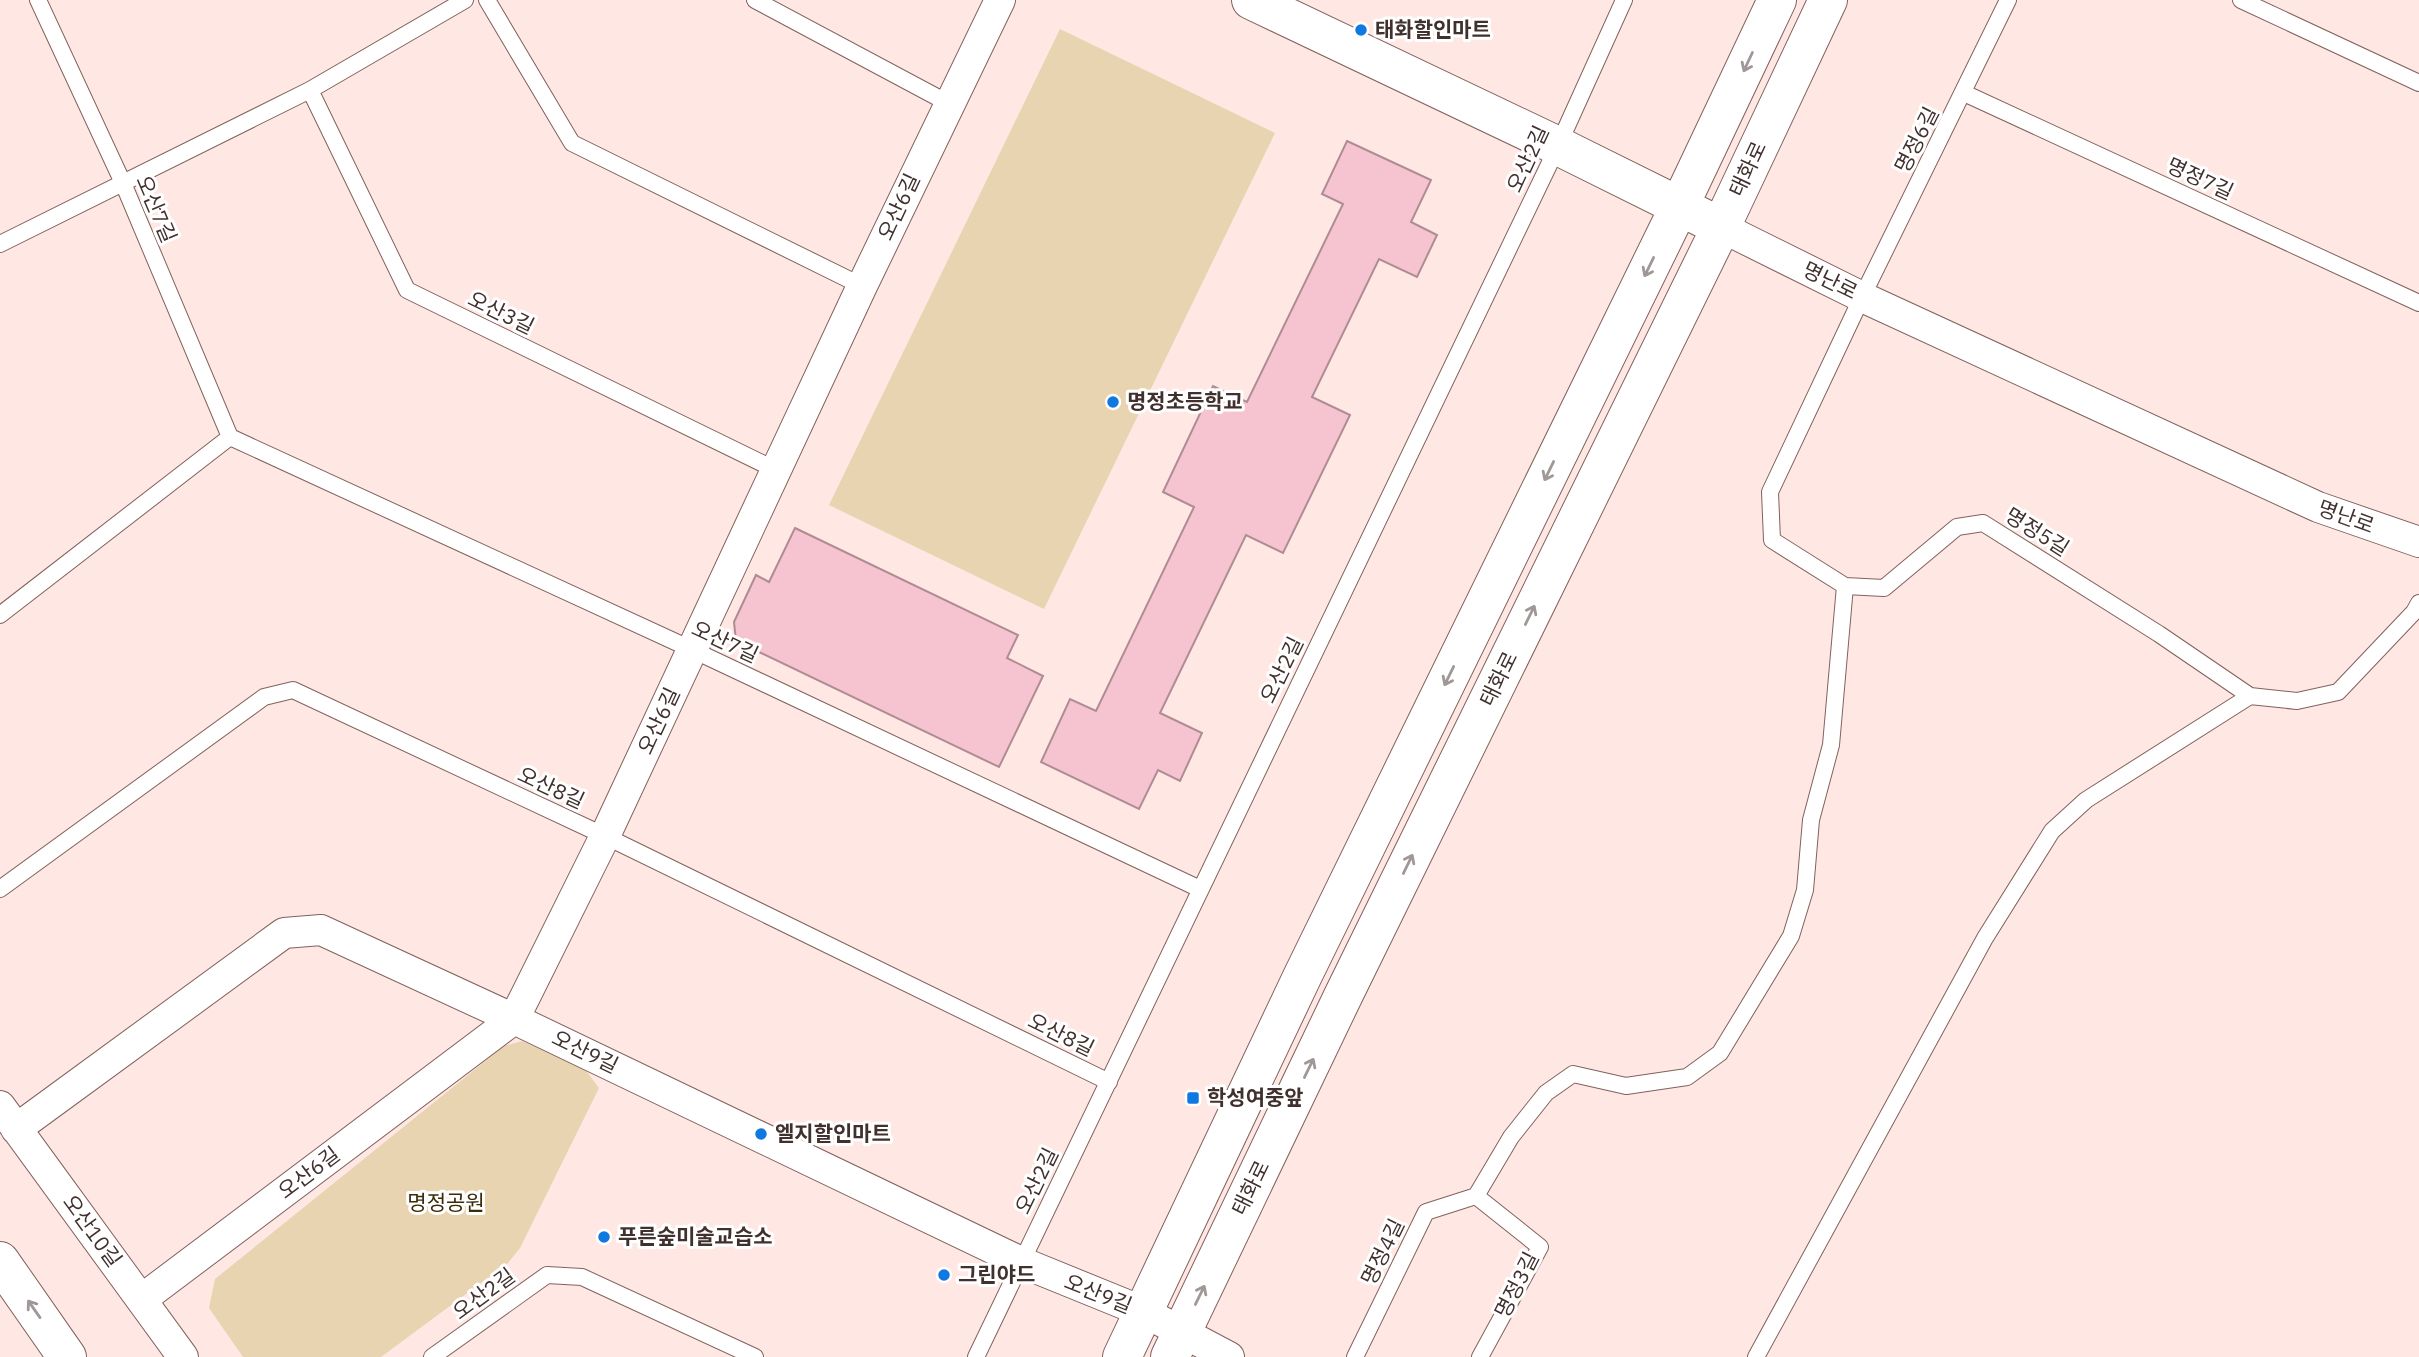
<svg xmlns="http://www.w3.org/2000/svg" width="2419" height="1357" font-family="'IBM Plex Sans','Noto Sans KR',sans-serif">
  <style>
    .green { fill: #e8d4b0 }
    .building { fill: #f5c4d0; stroke: #af8c94; stroke-width: 2 }
    .lines { fill: none; stroke-linecap: round; stroke-linejoin: round }
    .lane-casing { stroke: #82615c; stroke-width: 18 }
    .street-casing { stroke: #82615c; stroke-width: 32 }
    .secondary-casing { stroke: #82615c; stroke-width: 40 }
    .highway-casing { stroke: #82615c; stroke-width: 40 }
    .lane { stroke: #fff; stroke-width: 16 }
    .street { stroke: #fff; stroke-width: 30 }
    .secondary { stroke: #fff; stroke-width: 38 }
    .highway { stroke: #fff; stroke-width: 38 }
    .oneway { stroke: #a09897 }
    .poi-dot { fill: #1079e1; stroke: #fff; stroke-width: 2.5 }
    .labels { text-anchor: middle; stroke-width: 6; stroke-linejoin: round; paint-order: stroke }
    .poi-label { font-size: 21px; font-weight: bold; fill: #40312f; stroke: #fff; text-anchor: start }
    .street-label { font-size: 21px; fill: #40312f; stroke: #fff }
    .park-label { font-size: 21px; fill: #3a2b09; stroke: #fff }
  </style>
  <rect width="100%" height="100%" fill="#ffe7e3"/>
  <path class="green" d="M1060 29 1275 133 1044 609 829 505Z
    M522 1041 584 1068 599 1088 520 1248 508 1263 381 1357H243L209 1308 215 1279 504 1046Z"/>
  <path class="building" d="M1347 141 1431 180 1411 222 1437 235 1417 277 1379 259 1312 397 1350 415 1283 553 1246 535 1160 713 1202 733 1180 781 1158 770 1139 809 1041 762 1070 699 1096 711 1194 507 1163 492 1213 386 1247 402 1343 204 1322 194Z
    M795 528 1018 635 1007 658 1043 676 999 767 736 641 734 622 756 575 769 582Z"/>
  <g class="lines">
    <defs>
      <path id="lane" d="M38 0 123 183 230 437 693 650 1200 889
        M487 0 572 143 862 286
        M755 0 948 103
        M2008 0 1862 297 1770 492 1772 540 1845 586 1884 588 1957 527 1983 523 2159 634 2250 696 2297 701 2338 692 2414 612 2419 603
        M2241 0 2419 83
        M310 90 407 290 776 470
        M1964 93 2419 303
        M0 244 310 90 465 0
        M0 615 230 437
        M0 889 264 697 293 690 605 836 1109 1082
        M1476 1196 1511 1137 1546 1093 1573 1074 1626 1086 1687 1077 1720 1053 1791 936 1805 890 1811 820 1831 745 1845 586
        M1476 1196 1540 1247 1480 1357
        M432 1357 547 1275 582 1277 755 1357
        M976 1357 1558 146 1624 0
        M1355 1357 1426 1212 1476 1196
        M1756 1357 1985 938 2052 831 2086 800 2250 696"/>
      <path id="street" d="M1721 227 1862 297 2318 507 2419 542
        M0 1106 183 1357
        M16 1129 284 933 321 930 514 1019 1021 1262 1144 1312 1229 1357
        M142 1299 514 1019 605 836 862 286 1000 0"/>
      <path id="secondary" d="M1251 0 1558 146 1703 218
        M1122 1357 1303 975 1679 207 1777 0
        M1170 1357 1344 994 1721 227 1828 0"/>
      <path id="highway" d="M0 1261 67 1357"/>
    </defs>
    <use href="#lane" class="lane-casing"/>
    <use href="#street" class="street-casing"/>
    <use href="#secondary" class="secondary-casing"/>
    <use href="#highway" class="highway-casing"/>
    <use href="#lane" class="lane"/>
    <use href="#street" class="street"/>
    <use href="#secondary" class="secondary"/>
    <use href="#highway" class="highway"/>
  </g>
  <defs><path id="oneway-shaft" d="M-6 0H5M1.5-3L5.5 0L1.5 3" fill="none" stroke-width="1.6" stroke-linecap="round" stroke-linejoin="round" transform="scale(1.75)"/></defs>
  <g class="oneway">
    <use href="#oneway-shaft" transform="translate(1748 62) rotate(115)"/>
    <use href="#oneway-shaft" transform="translate(1649 267) rotate(116)"/>
    <use href="#oneway-shaft" transform="translate(1549 471) rotate(116)"/>
    <use href="#oneway-shaft" transform="translate(1530 615) rotate(-64)"/>
    <use href="#oneway-shaft" transform="translate(1449 676) rotate(116)"/>
    <use href="#oneway-shaft" transform="translate(1408 864) rotate(-64)"/>
    <use href="#oneway-shaft" transform="translate(1309 1068) rotate(-64)"/>
    <use href="#oneway-shaft" transform="translate(1200 1295) rotate(-64)"/>
    <use href="#oneway-shaft" transform="translate(34 1309) rotate(-125)"/>
  </g>
  <g class="poi-dot">
    <circle cx="1361" cy="30" r="7"/>
    <circle cx="1113" cy="402" r="7"/>
    <rect x="1186" y="1091" width="14" height="14" rx="3.5"/>
    <circle cx="761" cy="1134" r="7"/>
    <circle cx="604" cy="1237" r="7"/>
    <circle cx="944" cy="1275" r="7"/>
  </g>
  <g class="labels">
    <g class="poi-label">
      <text x="1375" y="37">태화할인마트</text>
      <text x="1127" y="409">명정초등학교</text>
      <text x="1207" y="1105">학성여중앞</text>
      <text x="775" y="1141">엘지할인마트</text>
      <text x="618" y="1244">푸른숲미술교습소</text>
      <text x="958" y="1282">그린야드</text>
    </g>
    <g class="street-label">
      <text transform="translate(1917 140) rotate(-63)" y="7">명정6길</text>
      <text transform="translate(1528 159) rotate(-65)" y="7">오산2길</text>
      <text transform="translate(1748 169) rotate(-65)" y="7">태화로</text>
      <text transform="translate(2200 179) rotate(25)" y="7">명정7길</text>
      <text transform="translate(899 207) rotate(-65)" y="7">오산6길</text>
      <text transform="translate(156 209) rotate(67)" y="7">오산7길</text>
      <text transform="translate(1830 281) rotate(26)" y="7">명난로</text>
      <text transform="translate(501 313) rotate(26)" y="7">오산3길</text>
      <text transform="translate(2346 517) rotate(20)" y="7">명난로</text>
      <text transform="translate(2037 532) rotate(32)" y="7">명정5길</text>
      <text transform="translate(725 642) rotate(25)" y="7">오산7길</text>
      <text transform="translate(1282 670) rotate(-64)" y="7">오산2길</text>
      <text transform="translate(1499 679) rotate(-64)" y="7">태화로</text>
      <text transform="translate(659 721) rotate(-65)" y="7">오산6길</text>
      <text transform="translate(551 788) rotate(25)" y="7">오산8길</text>
      <text transform="translate(1061 1035) rotate(26)" y="7">오산8길</text>
      <text transform="translate(585 1052) rotate(26)" y="7">오산9길</text>
      <text transform="translate(309 1173) rotate(-37)" y="7">오산6길</text>
      <text transform="translate(1037 1181) rotate(-64)" y="7">오산2길</text>
      <text transform="translate(1251 1188) rotate(-64)" y="7">태화로</text>
      <text transform="translate(92 1231) rotate(54)" y="7">오산10길</text>
      <text transform="translate(1383 1252) rotate(-64)" y="7">명정4길</text>
      <text transform="translate(1517 1285) rotate(-63)" y="7">명정3길</text>
      <text transform="translate(484 1294) rotate(-36)" y="7">오산2길</text>
      <text transform="translate(1098 1294) rotate(22)" y="7">오산9길</text>
    </g>
    <g class="park-label">
      <text x="446" y="1210">명정공원</text>
    </g>
  </g>
</svg>
